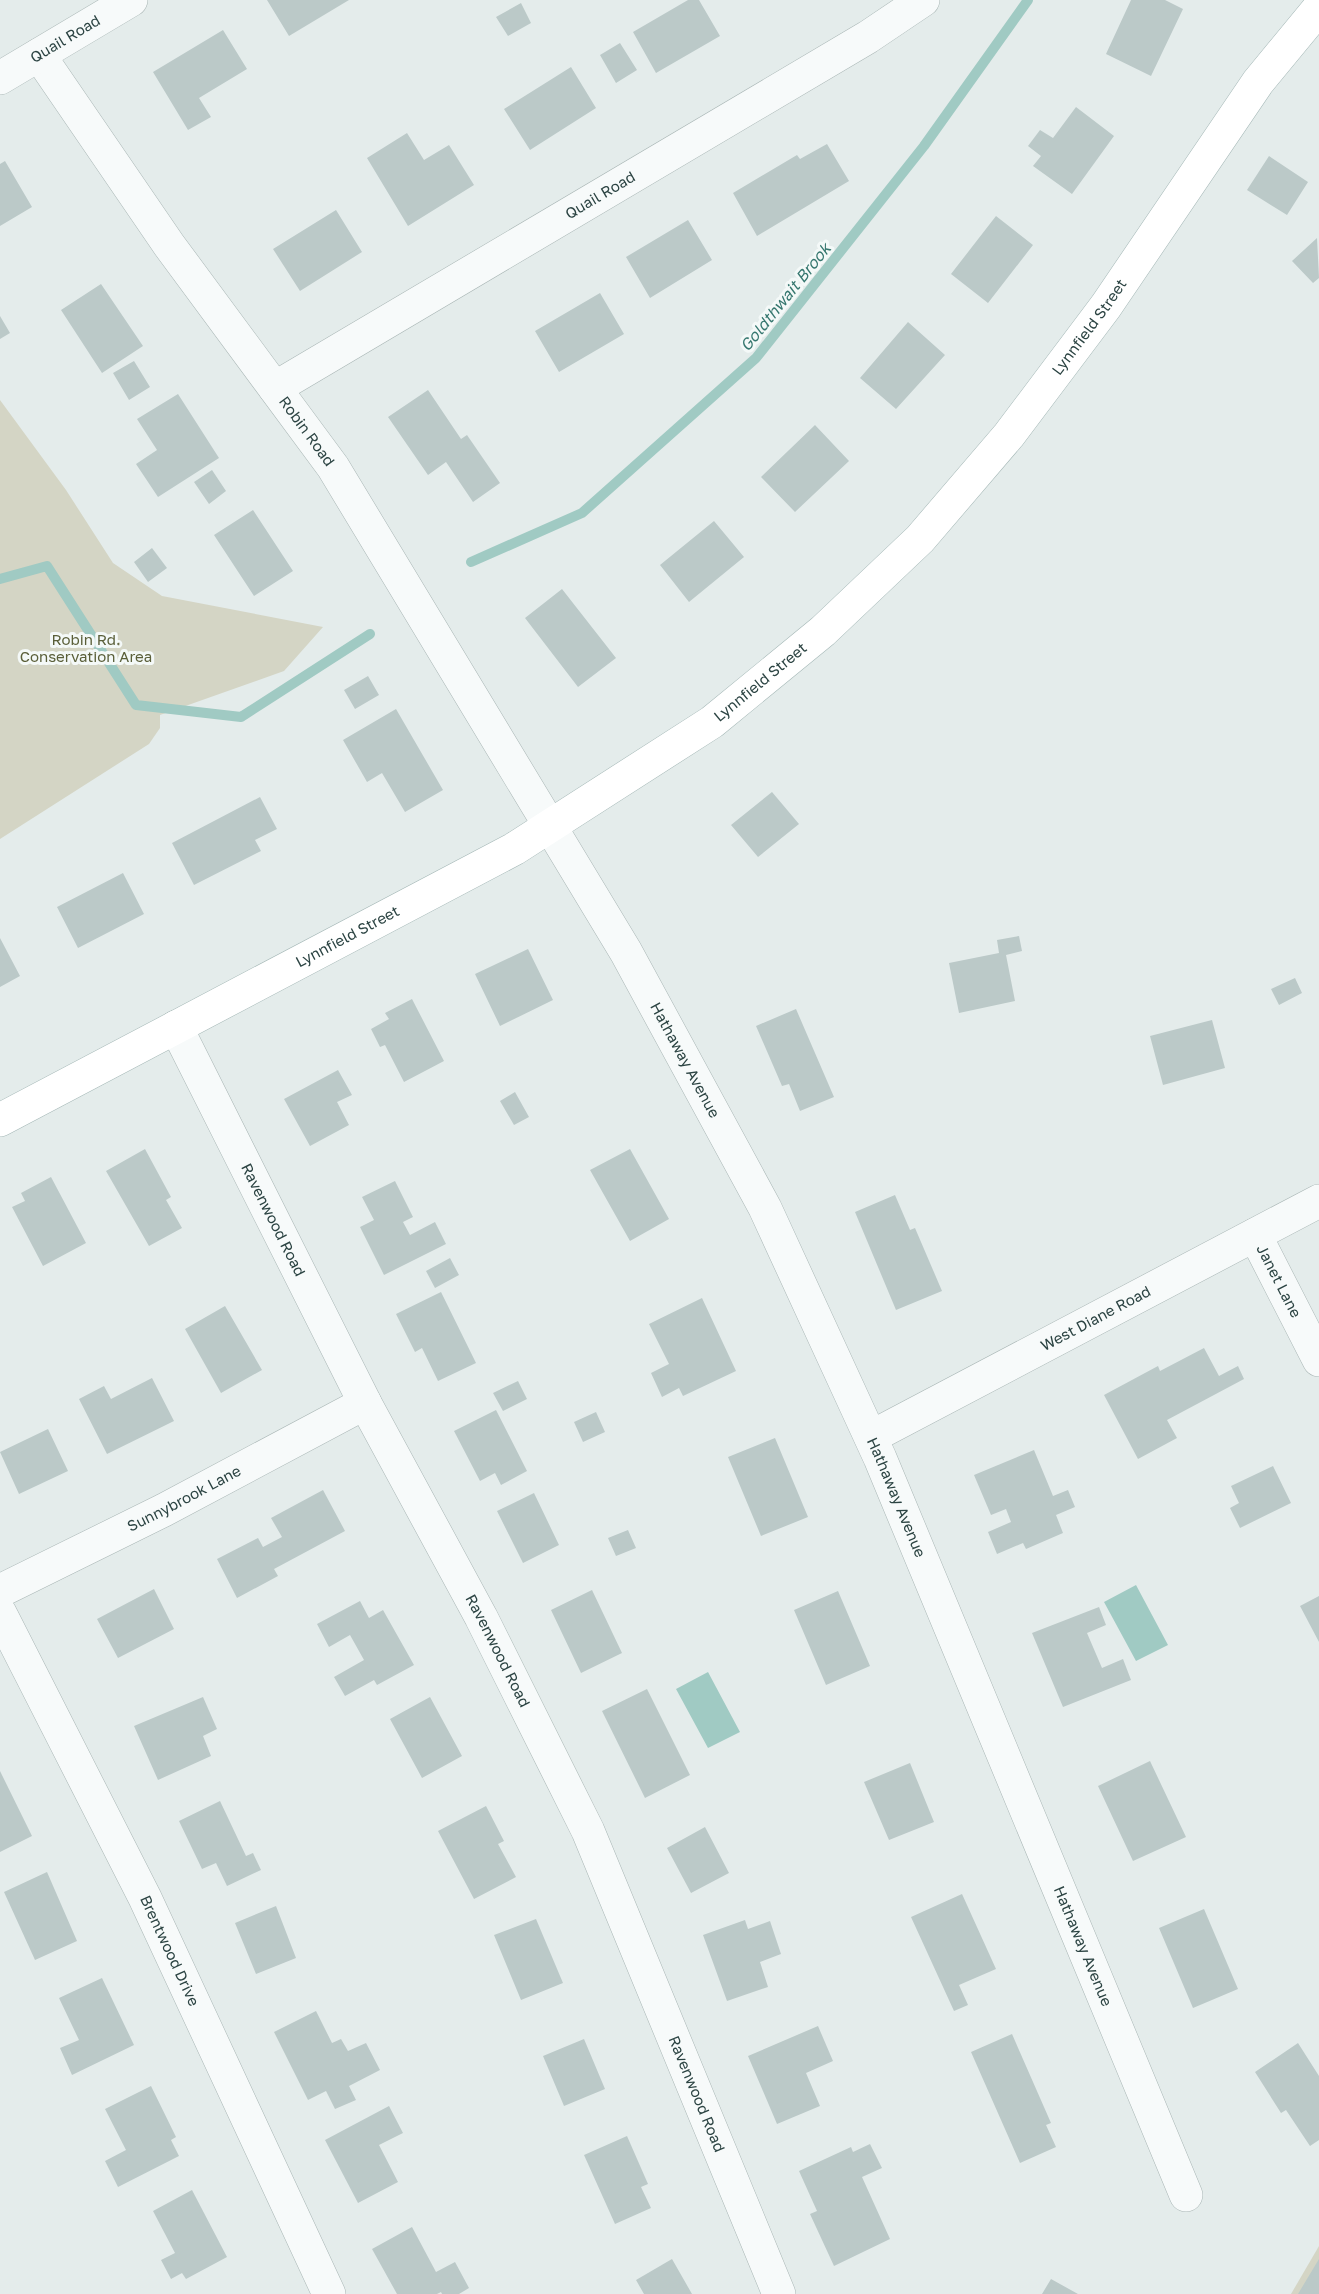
<svg xmlns="http://www.w3.org/2000/svg" width="1319" height="2294" font-family="'Golos Text',sans-serif">
  <style>
    .green { fill: #d4d5c5 }
    .water { fill: #a0cac3 }
    .lines { fill: none; stroke-linecap: round; stroke-linejoin: round }
    .stream { stroke: #a0cac3; stroke-width: 10 }
    .building { fill: #bbc9c8 }
    .street-casing { stroke: #a9b6b5; stroke-width: 34 }
    .primary-casing { stroke: #a4b7b6; stroke-width: 34 }
    .street { stroke: #f7fafa; stroke-width: 33 }
    .primary { stroke: #fff; stroke-width: 33 }
    .labels { text-anchor: middle; stroke-width: 6; stroke-linejoin: round; paint-order: stroke }
    .street-label { font-size: 15px; fill: #2c4443; stroke: #f4f9f8 }
    .park-label { font-size: 15px; fill: #5a5f39; stroke: #f4f9f8 }
    .water-label { font-size: 16px; font-style: italic; fill: #36776f; stroke: #f4f9f8 }
  </style>
  <rect width="100%" height="100%" fill="#e4eceb"/>
  <path class="green" d="M0 400 66 490 113 563 162 596 323 627 284 671 160 715V728L149 744 0 839Z
    M1319 2246V2294H1291Z"/>
  <path class="water" d="M1136 1585 1168 1645 1136 1661 1104 1602Z
    M708 1672 740 1732 708 1748 676 1689Z"/>
  <g class="lines">
    <path class="stream" d="M471 562 582 513 756 358 924 146 1028 0
      M0 579 47 566 136 705 241 717 370 634"/>
  </g>
  <path class="building" d="M267 0H349L289 36Z
    M688 0H699L720 36 656 73 633 32Z
    M1131 0H1165L1183 9 1151 76 1106 54Z
    M521 3 531 23 508 36 496 17Z
    M223 30 247 69 199 98 211 117 188 130 153 72Z
    M620 43 637 70 616 83 600 55Z
    M571 67 596 108 530 150 504 109Z
    M1076 107 1114 136 1072 194 1033 166 1041 156 1028 146 1040 130 1053 138Z
    M407 133 424 160 449 145 474 185 408 226 367 158Z
    M827 144 849 181 757 236 733 193 797 155 800 159Z
    M1269 156 1308 182 1287 215 1247 190Z
    M5 161 32 207 0 226V164Z
    M336 210 362 252 300 291 273 249Z
    M996 216 1033 245 988 303 951 274Z
    M688 220 712 260 650 298 626 257Z
    M1317 238 1319 278 1313 283 1292 261Z
    M101 284 143 346 102 373 61 310Z
    M600 293 624 334 559 372 535 331Z
    M0 316 10 333 0 339Z
    M908 322 945 355 896 409 860 378Z
    M134 361 150 387 129 400 113 373Z
    M428 390 461 439 467 435 500 483 473 502 446 462 428 475 388 417Z
    M178 394 219 458 158 497 136 464 157 450 137 419Z
    M815 425 849 461 795 512 761 477Z
    M212 470 226 491 209 504 194 482Z
    M253 510 293 571 254 596 214 535Z
    M714 521 744 557 689 602 660 565Z
    M152 548 167 568 148 582 134 562Z
    M562 589 616 658 578 687 525 618Z
    M368 676 379 695 355 709 344 690Z
    M396 709 443 790 405 812 382 773 367 782 343 740Z
    M772 792 799 824 758 857 731 825Z
    M260 797 277 829 255 840 261 851 194 885 172 843Z
    M123 873 144 914 78 948 57 907Z
    M1019 936 1022 951 1006 955 1015 1001 959 1013 949 963 999 953 997 940Z
    M0 938 20 976 0 987Z
    M528 949 553 1000 500 1026 475 974Z
    M1295 978 1302 993 1279 1005 1271 989Z
    M412 999 444 1061 404 1082 385 1045 380 1047 371 1029 389 1019 385 1013Z
    M796 1009 834 1097 800 1111 789 1084 782 1086 756 1026Z
    M1212 1020 1225 1068 1163 1085 1150 1036Z
    M338 1070 352 1095 337 1102 349 1125 310 1146 284 1099Z
    M515 1092 529 1117 514 1125 500 1101Z
    M145 1149 171 1197 166 1200 182 1228 149 1246 106 1171Z
    M630 1149 669 1219 630 1241 590 1170Z
    M51 1177 86 1243 43 1266 12 1207 25 1201 21 1193Z
    M395 1181 413 1217 403 1222 410 1235 435 1222 446 1244 384 1275 360 1227 374 1220 362 1197Z
    M895 1195 910 1230 915 1228 942 1291 896 1310 855 1212Z
    M450 1258 459 1275 435 1288 426 1271Z
    M441 1292 476 1363 438 1381 422 1348 415 1352 396 1314Z
    M702 1298 736 1371 683 1396 679 1388 662 1397 651 1373 669 1364 649 1324Z
    M225 1306 262 1370 221 1393 185 1329Z
    M1204 1348 1219 1376 1238 1366 1244 1379 1167 1420 1177 1438 1138 1459 1104 1395 1158 1366 1160 1371Z
    M152 1378 174 1421 107 1454 79 1399 104 1386 111 1399Z
    M518 1381 527 1399 503 1411 493 1393Z
    M496 1410 527 1471 501 1485 495 1473 480 1481 454 1431Z
    M596 1412 605 1432 583 1442 574 1422Z
    M48 1429 68 1471 19 1494 0 1452Z
    M775 1438 808 1517 761 1536 728 1457Z
    M1034 1450 1053 1496 1068 1490 1075 1507 1056 1515 1063 1533 1026 1549 1023 1543 997 1554 988 1532 1011 1522 1006 1509 991 1515 974 1475Z
    M1273 1466 1291 1503 1240 1528 1230 1508 1239 1503 1231 1486Z
    M323 1490 345 1531 274 1569 278 1576 237 1598 217 1559 258 1538 263 1547 282 1537 271 1518Z
    M534 1493 559 1545 523 1563 497 1511Z
    M628 1530 636 1548 616 1556 608 1538Z
    M154 1589 174 1629 118 1658 97 1619Z
    M592 1590 622 1653 581 1673 551 1610Z
    M838 1591 870 1666 826 1685 794 1610Z
    M1319 1596V1642L1300 1606Z
    M360 1601 369 1618 383 1610 414 1665 377 1685 374 1680 345 1696 334 1677 364 1660 350 1635 329 1647 317 1624Z
    M1099 1607 1106 1625 1087 1633 1102 1668 1123 1659 1131 1680 1063 1707 1032 1633Z
    M647 1689 690 1775 645 1798 602 1711Z
    M203 1697 217 1729 203 1736 211 1756 158 1780 134 1726Z
    M430 1697 462 1756 422 1778 390 1719Z
    M1150 1761 1186 1837 1133 1861 1098 1786Z
    M910 1763 934 1822 889 1840 864 1782Z
    M0 1771 32 1836 0 1852Z
    M220 1801 246 1856 253 1853 261 1870 227 1886 216 1863 202 1869 179 1821Z
    M486 1806 504 1841 498 1844 516 1877 474 1899 438 1831Z
    M705 1827 729 1873 691 1893 667 1848Z
    M47 1872 77 1941 35 1960 4 1892Z
    M962 1894 996 1969 959 1985 968 2005 954 2011 911 1917Z
    M276 1906 296 1958 256 1974 235 1923Z
    M1204 1909 1238 1989 1193 2008 1159 1928Z
    M536 1919 563 1983 521 2000 494 1935Z
    M745 1920 748 1929 770 1921 781 1954 760 1962 768 1987 727 2001 703 1935Z
    M102 1978 134 2045 72 2075 60 2048 79 2040 59 1998Z
    M316 2011 332 2043 341 2039 348 2051 366 2043 380 2070 349 2086 356 2100 335 2109 326 2091 308 2100 274 2032Z
    M818 2026 833 2061 806 2073 820 2106 777 2124 748 2056Z
    M1012 2034 1051 2123 1046 2125 1056 2147 1020 2163 971 2052Z
    M584 2039 605 2089 564 2106 543 2056Z
    M1298 2043 1319 2076V2140L1310 2146 1286 2110 1281 2113 1255 2072Z
    M151 2086 176 2137 171 2140 179 2156 118 2187 105 2161 126 2150 105 2109Z
    M389 2106 403 2133 379 2145 398 2182 358 2203 325 2140Z
    M627 2136 648 2184 641 2187 651 2208 615 2224 584 2155Z
    M870 2144 882 2168 862 2177 890 2239 834 2266 810 2214 817 2211 799 2171 851 2147 853 2152Z
    M192 2190 227 2257 186 2279 182 2273 171 2279 161 2260 175 2253 153 2211Z
    M412 2227 436 2272 455 2262 469 2288 459 2294H442L441 2292 437 2294H397L372 2249Z
    M672 2259 692 2294H644L636 2280Z
    M1319 2259V2294H1298Z
    M1051 2279 1078 2294H1042Z"/>
  <g class="lines">
    <defs>
      <g id="street">
        <path id="s1" d="M39 55 169 245 333 467 626 952 765 1208 880 1458 1186 2195"/>
        <path id="s2" d="M0 78 131 0"/>
        <path id="s3" d="M275 388 868 37 923 0"/>
        <path id="s4" d="M176 1027 365 1403 481 1617 588 1831 779 2294"/>
        <path id="s5" d="M1255 1235 1319 1360"/>
        <path id="s6" d="M871 1437 1319 1201"/>
        <path id="s7" d="M0 1591 164 1510 365 1403"/>
        <path id="s8" d="M0 1613 145 1898 329 2294"/>
      </g>
      <g id="primary">
        <path id="s9" d="M0 1120 514 849 712 722 823 631 920 539 1009 435 1106 306 1258 82 1319 8"/>
      </g>
    </defs>
    <use href="#street" class="street-casing"/>
    <use href="#primary" class="primary-casing"/>
    <use href="#street" class="street"/>
    <use href="#primary" class="primary"/>
  </g>
  <g class="labels">
    <g class="street-label">
      <text dy="5" stroke="none"><textPath href="#s2" startOffset="76">Quail Road</textPath></text>
      <text dy="5" stroke="none"><textPath href="#s3" startOffset="378">Quail Road</textPath></text>
      <text dy="5" stroke="none"><textPath href="#s9" startOffset="1365">Lynnfield Street</textPath></text>
      <text dy="5" stroke="none"><textPath href="#s1" startOffset="462">Robin Road</textPath></text>
      <text dy="5" stroke="none"><textPath href="#s9" startOffset="879">Lynnfield Street</textPath></text>
      <text dy="5" stroke="none"><textPath href="#s9" startOffset="393">Lynnfield Street</textPath></text>
      <text dy="5" stroke="none"><textPath href="#s1" startOffset="1196">Hathaway Avenue</textPath></text>
      <text dy="5" stroke="none"><textPath href="#s4" startOffset="216">Ravenwood Road</textPath></text>
      <text dy="5" stroke="none"><textPath href="#s5" startOffset="52">Janet Lane</textPath></text>
      <text dy="5" stroke="none"><textPath href="#s6" startOffset="254">West Diane Road</textPath></text>
      <text dy="5" stroke="none"><textPath href="#s1" startOffset="1682">Hathaway Avenue</textPath></text>
      <text dy="5" stroke="none"><textPath href="#s7" startOffset="206">Sunnybrook Lane</textPath></text>
      <text dy="5" stroke="none"><textPath href="#s4" startOffset="702">Ravenwood Road</textPath></text>
      <text dy="5" stroke="none"><textPath href="#s1" startOffset="2168">Hathaway Avenue</textPath></text>
      <text dy="5" stroke="none"><textPath href="#s8" startOffset="378">Brentwood Drive</textPath></text>
      <text dy="5" stroke="none"><textPath href="#s4" startOffset="1188">Ravenwood Road</textPath></text>
    </g>
    <g class="park-label">
      <text x="86" y="645">Robin Rd.<tspan x="86" dy="17">Conservation Area</tspan></text>
    </g>
    <g class="water-label">
      <text transform="translate(785 297) rotate(-51)" y="6">Goldthwait Brook</text>
    </g>
  </g>
</svg>
